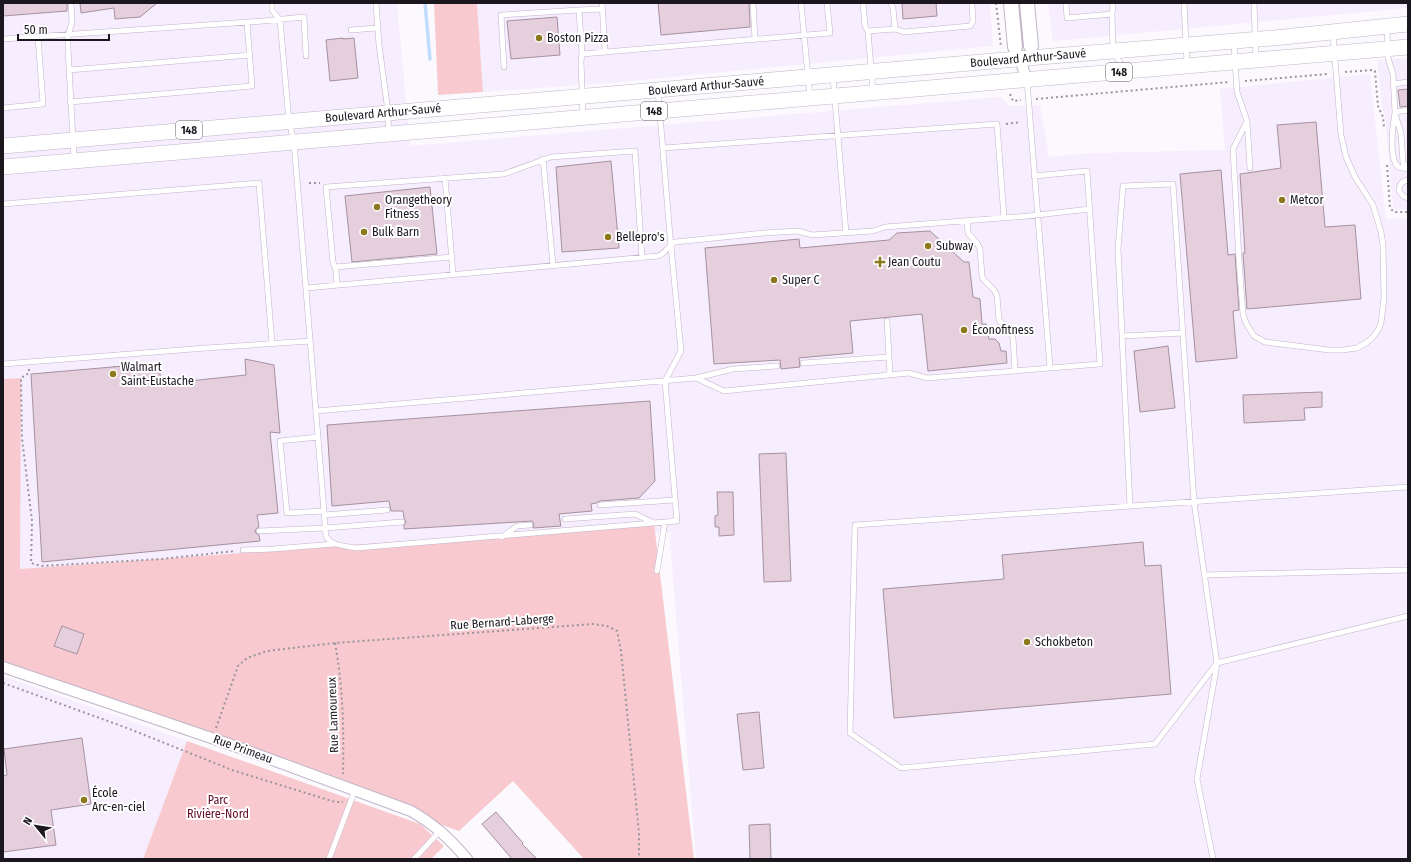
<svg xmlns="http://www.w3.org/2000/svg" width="1411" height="862" font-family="'Fira Sans Condensed',sans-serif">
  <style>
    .built { fill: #f6edfe }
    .green { fill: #f8cad0 }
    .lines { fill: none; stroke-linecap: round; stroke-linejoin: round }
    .stream { stroke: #c1dcfc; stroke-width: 3.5 }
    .building { fill: #e5cfdd; stroke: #a6919e }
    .lane-casing { stroke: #c0b4c8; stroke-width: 6 }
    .street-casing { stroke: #c0b4c8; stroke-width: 12 }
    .secondary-casing { stroke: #c0b4c8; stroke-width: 16 }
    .primary-casing { stroke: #c0b4c8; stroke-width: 16 }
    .path { stroke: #98959b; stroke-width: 2; stroke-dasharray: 2 3; stroke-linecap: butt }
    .lane { stroke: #fff; stroke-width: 5 }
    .street { stroke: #fff; stroke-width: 10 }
    .secondary { stroke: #fff; stroke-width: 14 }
    .primary { stroke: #fff; stroke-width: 15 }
    .poi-dot { fill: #8c791e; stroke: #fff; stroke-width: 1.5 }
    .labels { text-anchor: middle; stroke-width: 4; stroke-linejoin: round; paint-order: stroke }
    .shield { fill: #fff; stroke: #605d62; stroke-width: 1 }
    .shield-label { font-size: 11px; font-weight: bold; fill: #1c171f }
    .poi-label { font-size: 12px; fill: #1c171f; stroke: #fff; text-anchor: start }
    .street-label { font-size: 12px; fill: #1c171f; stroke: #fff }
    .park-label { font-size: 12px; fill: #620b27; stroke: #fff }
  </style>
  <rect width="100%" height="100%" fill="#fbf9fd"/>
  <path class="built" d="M3 3H397L410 146 1001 97 1009 106 1040 105 1049 157 1092 153 1225 150 1220 89 1370 74 1386 219 1408 218V859H696L670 542 671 532 3 572Z
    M477 3H990L993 46 610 83 483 92Z
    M1048 3H1408V8L1053 41Z
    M1408 58V209L1397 210 1393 207 1385 115 1382 107 1377 60Z
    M3 676 187 741 143 859H3Z"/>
  <path class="green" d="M434 3H477L483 92 438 95Z
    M21 378 20 569 654 523 694 859H584L513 781 459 831 3 668V379Z
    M187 741 420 824 444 846 431 859H143Z"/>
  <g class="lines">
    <path class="stream" d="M425 3 430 59"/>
  </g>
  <path class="building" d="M3 3H67V11L3 16Z
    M80 3H157L140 17 115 19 114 8 81 13Z
    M658 3H749L750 27 661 35Z
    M902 3H936L937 16 903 19Z
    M557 17 560 55 511 59 507 21Z
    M343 38V39L354 38 358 78 330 81 326 40Z
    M1408 89V106L1400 107 1398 90Z
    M1316 122 1325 227 1355 225 1361 299 1247 309 1243 253H1245L1240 174 1281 168 1277 125Z
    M611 161 619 248 562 252 556 167Z
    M1221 170 1228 255 1235 254 1239 310 1233 311 1237 358 1196 362 1180 174Z
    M430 187 437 254 352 262 345 196Z
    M930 231 964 262H969L973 297 980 299 982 324H986L989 339H995L999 343 1001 351H1006L1007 363 928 371 922 314 850 321 853 353 799 358 800 367 781 369 780 360 714 364 705 248 799 239 800 248 889 240 897 233Z
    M1168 346 1175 408 1140 412 1134 351Z
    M245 359 274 365 280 433 270 432 278 513 257 515 259 527 256 529 255 532 257 534 259 535 260 541 42 562 31 374 159 363 161 384 246 375Z
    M1322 392V407L1304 408 1305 420 1244 423 1243 395Z
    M650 401 655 481 639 498 600 501 596 503 591 504 592 511 559 514 561 526 533 528 534 524 532 521 404 529V525L406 522 404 518 403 511H391L389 501 332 506 327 425Z
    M786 453 791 581 764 582 759 454Z
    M717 492H733L734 535 719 536V527H715V516L718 515Z
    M1143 542 1145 566 1161 565 1171 694 894 718 883 589 1004 579 1002 555Z
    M62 626 84 634 77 654 54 646Z
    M759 712 764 768 743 770 737 714Z
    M82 738 91 804 51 810 56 845 3 852V776L7 775 4 749Z
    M496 812 523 843 522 844 537 859H512L482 824Z
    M770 824 771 859H750L749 825Z"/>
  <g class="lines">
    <defs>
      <path id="lane" d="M71 3 72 23 68 35V48L74 159
        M272 3V10L280 20 289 121 294 142 326 536C331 546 346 546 356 548L677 521 665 381 681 351 670 236 658 91
        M376 3 379 45 387 104 389 133
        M602 3 605 52
        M753 3 755 39
        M801 3 810 97
        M863 3 865 26 868 31
        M891 3 893 8 895 29
        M1066 3 1067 18 1112 14 1113 51 1121 64 1122 69
        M1184 3 1187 64
        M1254 3 1256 59
        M579 10 602 9
        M1112 14 1113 3
        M1387 29 1388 58 1393 74 1395 112 1408 110
        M351 30 377 28
        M3 39 263 21 304 17 306 56
        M1234 43 1237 92 1247 121 1250 168
        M582 54 581 61 583 117
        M504 67 501 15 579 10 582 54 830 33 827 3
        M69 70 250 55
        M833 77 846 233
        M1027 81 1050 367
        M1393 84 1408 82
        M873 92 868 31 895 29 904 32 970 26 973 21 972 3
        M70 102 252 86 247 23
        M3 108 43 104 38 37
        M1395 112C1393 125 1388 157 1398 167L1408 169
        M1395 114 1401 133 1403 163 1408 168
        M1247 121 1233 149 1239 260 1243 314 1246 323 1254 336 1265 342 1329 350H1343L1357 348 1366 343 1373 337 1378 330 1381 323 1384 298 1383 245 1381 232 1373 205 1355 177 1346 157 1341 135 1333 34
        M663 148 997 124 1004 218
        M543 159 553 265
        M445 178 453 274
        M1408 180C1402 181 1399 185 1399 191L1403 196 1408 198
        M3 204 259 183 272 343
        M967 221 968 233 977 243 980 249 982 276 983 279 994 290 997 296 999 320 1011 334 1013 338 1015 371
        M335 267 452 257
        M337 285 336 270 333 262 326 187 504 174 551 157 635 151 642 258
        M306 288 658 256C665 254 668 246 675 242L764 233 798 231 812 235 873 231 885 227 1028 216 1090 209
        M887 321 890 375
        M1122 336 1183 333
        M803 363 889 357
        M3 364 206 348 310 341
        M696 378 733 369 777 366
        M316 411 696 378 724 391 909 373 927 378 1100 364 1087 171 1034 176
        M318 437 280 441 287 513 324 511
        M600 505 675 500
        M1130 506 1118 249 1123 186 1173 184 1194 502 1217 663 1408 616
        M324 515 387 510
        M565 519 635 514 654 523
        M259 531 325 528 402 522
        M502 537 517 526 530 525
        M243 550 273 549 334 544
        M657 571 665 522
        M1205 575 1408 570
        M1217 663 1155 744 901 768 850 733 855 525 1408 487
        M329 859 355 790
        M414 859 440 831
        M1213 859 1197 779 1217 664"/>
      <path id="street" d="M1018 54 1027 80
        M3 667 229 744 411 811C435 825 449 838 467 859"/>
      <path id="secondary" d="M1011 3 1015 47
        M1027 3 1031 46"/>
      <path id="primary" d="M3 146 1005 60 1284 37 1408 24
        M3 167 1408 47"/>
    </defs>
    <use href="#lane" class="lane-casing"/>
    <use href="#street" class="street-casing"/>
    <use href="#secondary" class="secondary-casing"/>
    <use href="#primary" class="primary-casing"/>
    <path class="path" d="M996 3 1001 47
      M1345 72 1373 70 1375 71 1378 106 1383 117 1384 127
      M1245 81 1328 74
      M1010 94 1013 101 1021 100
      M1036 99 1229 82
      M1006 124 1021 122
      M1387 165 1390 208 1394 212H1408
      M309 183H320
      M114 366V367
      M29 369V373L21 378 22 438 32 521 31 563 41 566 161 559 235 551
      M335 643C343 686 344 730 343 774
      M3 683 127 728 232 770 335 802H343
      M216 728 238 666 247 658 267 651 335 643 593 624 607 626 617 631 621 651 639 833V859"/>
    <use href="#lane" class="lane"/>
    <use href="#street" class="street"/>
    <use href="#secondary" class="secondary"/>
    <use href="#primary" class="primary"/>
  </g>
  <g class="poi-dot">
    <circle cx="539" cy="38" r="4"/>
    <circle cx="1282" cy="200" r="4"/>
    <circle cx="377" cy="207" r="4"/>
    <circle cx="364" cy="232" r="4"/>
    <circle cx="608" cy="237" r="4"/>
    <circle cx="928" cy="246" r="4"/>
    <path d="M878 256h4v4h4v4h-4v4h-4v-4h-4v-4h4z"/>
    <circle cx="774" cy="280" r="4"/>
    <circle cx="964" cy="330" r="4"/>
    <circle cx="113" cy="374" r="4"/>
    <circle cx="1027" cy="642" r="4"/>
    <circle cx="84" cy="800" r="4"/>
  </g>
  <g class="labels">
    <g class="shield">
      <rect x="1106" y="63" width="26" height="18" rx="3"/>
      <rect x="641" y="102" width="26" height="18" rx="3"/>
      <rect x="176" y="121" width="26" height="18" rx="3"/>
    </g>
    <g class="shield-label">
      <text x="1119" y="76">148</text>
      <text x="654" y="115">148</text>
      <text x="189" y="134">148</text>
    </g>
    <g class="poi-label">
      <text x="547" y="42">Boston Pizza</text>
      <text x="385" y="204">Orangetheory<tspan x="385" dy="14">Fitness</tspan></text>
      <text x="1290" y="204">Metcor</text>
      <text x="372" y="236">Bulk Barn</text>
      <text x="616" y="241">Bellepro's</text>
      <text x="936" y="250">Subway</text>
      <text x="888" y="266">Jean Coutu</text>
      <text x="782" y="284">Super C</text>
      <text x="972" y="334">Éconofitness</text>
      <text x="121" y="371">Walmart<tspan x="121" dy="14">Saint-Eustache</tspan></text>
      <text x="1035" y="646">Schokbeton</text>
      <text x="92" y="797">École<tspan x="92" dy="14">Arc-en-ciel</tspan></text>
    </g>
    <g class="street-label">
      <text transform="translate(1028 58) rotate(-5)" y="4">Boulevard Arthur-Sauvé</text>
      <text transform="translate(706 86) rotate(-5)" y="4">Boulevard Arthur-Sauvé</text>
      <text transform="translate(383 113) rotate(-5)" y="4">Boulevard Arthur-Sauvé</text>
      <text transform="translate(502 622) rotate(-4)" y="4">Rue Bernard-Laberge</text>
      <text transform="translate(333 715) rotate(-92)" y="4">Rue Lamoureux</text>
      <text transform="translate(243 749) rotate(20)" y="4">Rue Primeau</text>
    </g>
    <g class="park-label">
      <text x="218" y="804">Parc<tspan x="218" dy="14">Rivière-Nord</tspan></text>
    </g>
  </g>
  <rect width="1411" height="862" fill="none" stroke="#1c171f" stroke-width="8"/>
  <g transform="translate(36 826) rotate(300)" stroke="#ffffff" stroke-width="3" paint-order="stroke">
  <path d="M0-3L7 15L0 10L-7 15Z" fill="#1c171f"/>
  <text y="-6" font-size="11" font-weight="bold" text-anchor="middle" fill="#1c171f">N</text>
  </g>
  <path d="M18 34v6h91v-6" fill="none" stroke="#1c171f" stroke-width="2"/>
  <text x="24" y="34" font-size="12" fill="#1c171f" stroke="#ffffff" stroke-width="3" paint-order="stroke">50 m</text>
</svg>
